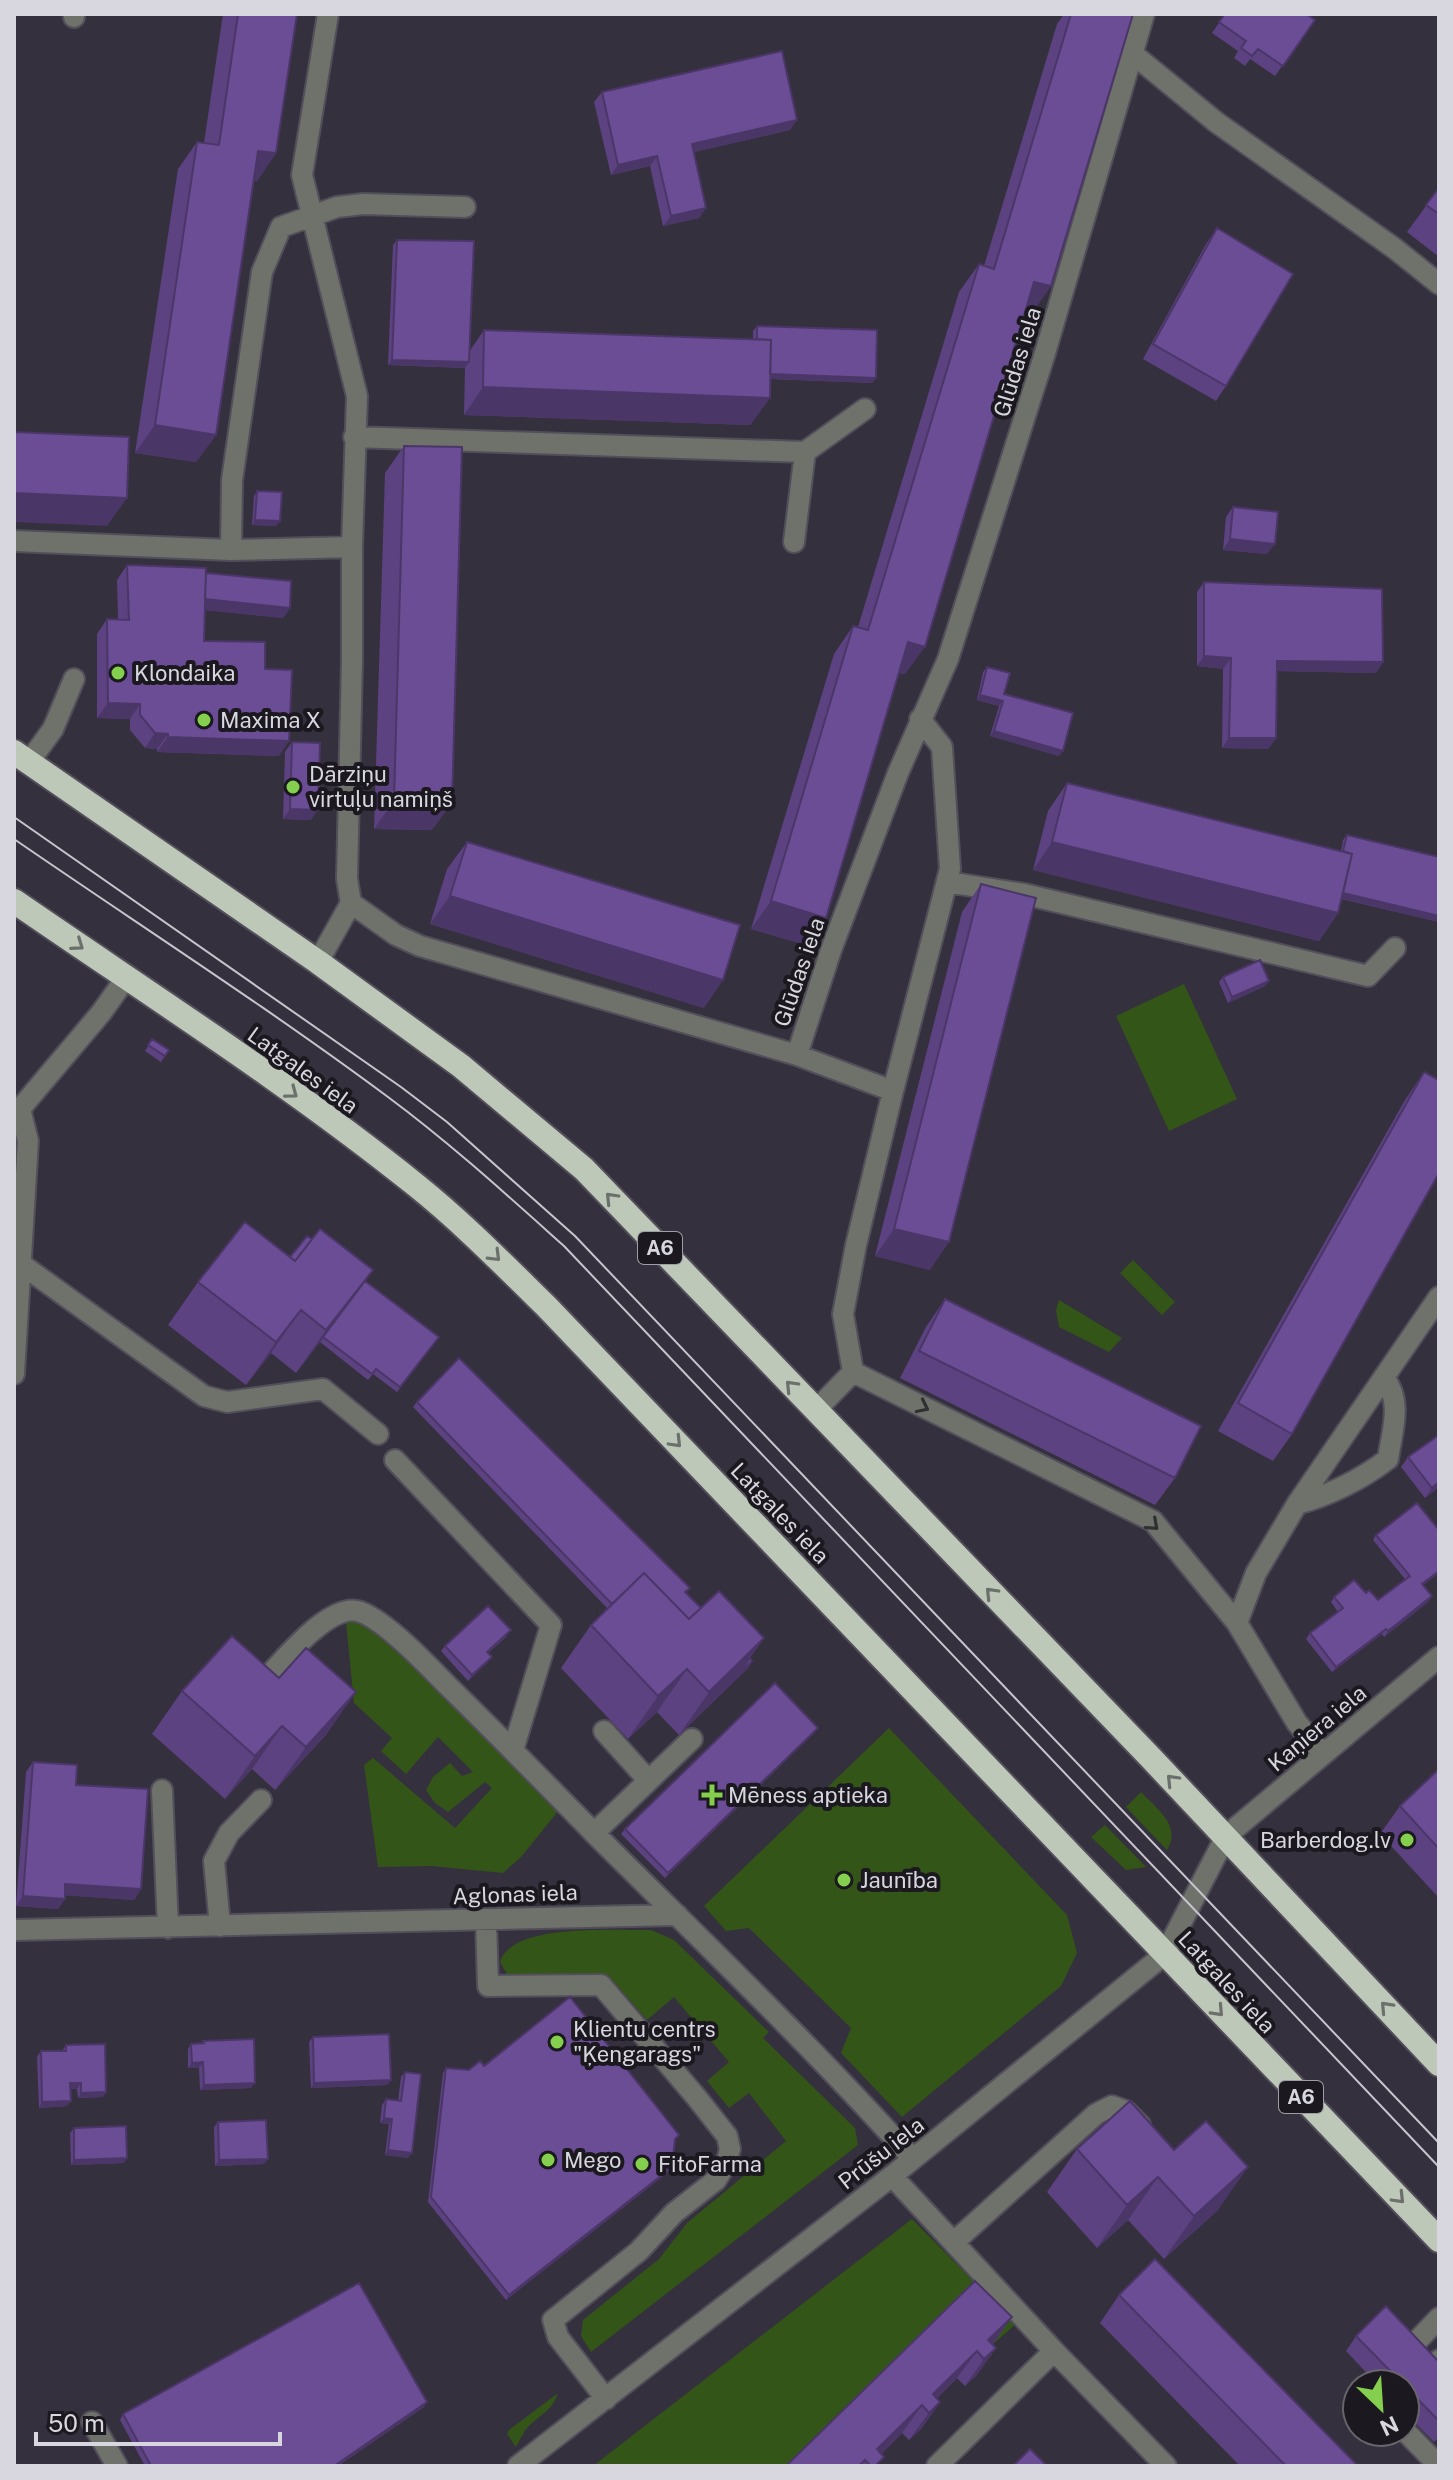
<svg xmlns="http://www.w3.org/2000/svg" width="1453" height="2480" font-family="'Public Sans',sans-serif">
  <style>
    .green { fill: #335518 }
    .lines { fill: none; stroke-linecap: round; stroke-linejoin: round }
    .minor-casing { stroke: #524e5a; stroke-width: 24 }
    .highway-casing { stroke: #524e5a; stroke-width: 28 }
    .minor { stroke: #6e726b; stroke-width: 20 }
    .highway { stroke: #bec8b9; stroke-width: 24 }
    .tram { stroke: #c7c4cd; stroke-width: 2 }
    .wall { fill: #5c4280 }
    .shaded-wall { fill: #4b3668 }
    .building { fill: #6b4d95; stroke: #4b3668; stroke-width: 2 }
    .oneway { stroke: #6c706c }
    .oneway2 { stroke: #302f32 }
    .poi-dot { fill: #84cf4d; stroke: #1b191f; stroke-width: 3 }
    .labels { text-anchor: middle; stroke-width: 8; stroke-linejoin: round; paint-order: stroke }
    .shield { fill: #1b191f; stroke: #9f9da5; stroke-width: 2 }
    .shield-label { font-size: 20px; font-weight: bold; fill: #d8d6de }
    .street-label { font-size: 22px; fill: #d8d6de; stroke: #1b191f }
    .poi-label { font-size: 22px; fill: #d8d6de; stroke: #1b191f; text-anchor: start }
  </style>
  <rect width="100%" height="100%" fill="#35303d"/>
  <path class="green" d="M1184 984 1237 1099 1169 1131 1116 1016Z
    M1133 1260 1175 1302 1162 1315 1120 1273Z
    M1059 1300 1122 1338 1109 1352 1059 1327 1056 1310Z
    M346 1622H357L376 1631 422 1673 559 1810 521 1857 503 1873 432 1866 378 1867 364 1765 373 1758 455 1828 492 1788 485 1782 448 1812 435 1803 426 1790 433 1777 450 1763 462 1776 473 1772 438 1737 406 1774 381 1751 392 1738 354 1703Z
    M889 1728 1067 1915 1077 1953 1061 1986 902 2117 841 2053 851 2028 749 1928 726 1931 704 1906Z
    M1141 1792C1157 1809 1182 1826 1167 1850L1126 1807Z
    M1105 1825 1146 1867 1126 1870 1091 1837Z
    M651 1930 674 1940 769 2032 763 2038 855 2128 858 2145 591 2352 581 2336 583 2320 659 2259 687 2223 786 2141 749 2093 729 2108 707 2081 729 2062 674 1997 647 2020 608 1975 517 1976 507 1974 500 1962C512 1922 617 1931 651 1930Z
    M912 2219 1016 2324 992 2345 795 2466H593Z
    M558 2393C552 2410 543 2413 531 2424 525 2429 520 2439 516 2447L507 2434 509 2430Z"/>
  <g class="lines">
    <defs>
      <path id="minor" d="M74 14V17
        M328 14 302 175 357 396 352 547
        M1133 54 1216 122 1394 248 1439 284
        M354 437 805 452 865 409
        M14 541 231 550 352 547V660L347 879 351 903 318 962
        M794 542 805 452
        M231 550 232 480 262 272 281 227 337 207 363 204 465 207
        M29 762 53 729 74 679
        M947 882 1024 894 1368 976 1395 948
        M351 903 396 935 420 946 797 1055
        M893 1091 950 869 942 747 920 719
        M14 1116 101 1013 126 978
        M21 1264 204 1396 227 1402 323 1389 378 1434
        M853 1372 1153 1521 1237 1623 1297 1723 1323 1754
        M14 1374 28 1141 20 1109
        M815 1411 853 1372 843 1314 856 1245 893 1091 797 1055 831 950 898 773 948 659 1045 353 1144 14
        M395 1460 551 1625 513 1750
        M1297 1504C1328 1496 1362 1479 1388 1459 1392 1431 1403 1401 1384 1378
        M1237 1623 1256 1573 1297 1504 1439 1297
        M255 1691C276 1669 325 1605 357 1611 383 1617 429 1667 450 1688 499 1736 547 1785 595 1834 702 1941 812 2046 913 2159
        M604 1731 648 1780
        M162 1790 168 1928
        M594 1833 692 1739
        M486 1919 488 1986 601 1985 697 2098 727 2136 730 2149 726 2164 716 2180 674 2213 639 2251 553 2320 558 2337 606 2399
        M220 1926 214 1861 229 1833 261 1800
        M14 1930 677 1915
        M892 2176 1054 2351 1166 2466
        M954 2242 1096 2114 1112 2106 1126 2111 1140 2125
        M1439 2360V2363
        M1376 2384 1439 2318
        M92 2422 117 2466
        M1405 2431 1439 2466
        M518 2466 892 2176 1165 1954 1226 1836 1439 1657
        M937 2466 1054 2351"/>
      <path id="highway" d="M14 752 318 962 461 1066 584 1169 1151 1758 1439 2064
        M14 901C149 994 289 1083 417 1186 463 1223 504 1265 546 1306L1439 2240"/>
    </defs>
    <use href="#minor" class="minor-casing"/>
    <use href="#highway" class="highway-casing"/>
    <use href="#minor" class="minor"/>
    <use href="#highway" class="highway"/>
    <path class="tram" d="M14 817 401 1087 447 1122 575 1236 1439 2143
      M14 839C139 925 267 1007 388 1097 450 1143 507 1195 564 1246L1439 2167"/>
  </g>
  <path class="wall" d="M223 14H297L276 153 257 181 254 180 216 435 196 462 135 453 178 169 197 142 204 143Z
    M1064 14H1133L1051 286 1031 314 1025 312 905 674 899 673 806 945 751 929 834 654 853 626 858 627 959 292 979 264 984 266 1057 24Z
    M1225 14 1315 20 1275 76 1250 59 1245 66 1234 58 1238 51 1212 33Z
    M602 92 790 130 694 152 706 208 699 218 663 226 650 166 611 175 594 102Z
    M1439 188V257L1407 232Z
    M1217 228 1226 386 1216 401 1143 359 1206 244Z
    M397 240 469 352 484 330 753 339V331L757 326 876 378 872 383 770 379V398L750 425 464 415 465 368 388 365 393 245Z
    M404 446 432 830 374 829 385 473Z
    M257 491 276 526 252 525 254 496Z
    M1233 507 1267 554 1223 550 1226 517Z
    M127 565 206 573 290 608 283 618 205 610 204 641 265 669 279 756 157 752V749L145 748 130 730V719L97 718V634L107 619 118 620 117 580Z
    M1204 582 1383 662 1376 673 1277 671 1276 738 1268 749 1222 748 1223 669 1197 666V592Z
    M987 667 1004 694 1059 756 990 736 999 706 977 700 983 672Z
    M292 742 311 820 283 819 285 752Z
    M1067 783 1341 851 1343 840 1347 835 1439 857V922L1341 899 1338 913 1319 941 1033 870 1048 811Z
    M467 842 704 1008 430 924 447 869Z
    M981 884 930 1270 875 1256 962 912Z
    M1223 977 1269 981 1265 986 1228 1003 1219 982Z
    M152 1039 169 1050 161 1062 145 1051Z
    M1424 1072 1437 1079 1439 1076V1173L1292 1434 1273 1461 1218 1431 1405 1100Z
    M290 1257 365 1281 439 1337 397 1392 373 1374 368 1380 320 1342 296 1373 271 1353 246 1385 168 1325 198 1282Z
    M945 1299 1175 1478 1155 1505 900 1378 926 1327Z
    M417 1402 690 1588 686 1593 701 1608 764 1638 750 1658 749 1667 679 1735 657 1712 628 1739 561 1668 591 1625 608 1609 413 1407Z
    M1439 1435V1487L1425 1498 1401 1467 1408 1457Z
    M1376 1535 1439 1573 1423 1585 1428 1602 1384 1637 1382 1634 1332 1672 1306 1639 1310 1633 1338 1612 1331 1602 1334 1597 1366 1593 1378 1600 1405 1579 1373 1540Z
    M507 1636 488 1653V1662L468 1681 441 1651 445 1646Z
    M182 1691 326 1735 275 1790 252 1769 225 1799 152 1734Z
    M818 1728 814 1733 665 1878 621 1834 625 1829Z
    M33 1762 76 1785 141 1889 134 1900 65 1895V1899L58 1909 16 1906 26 1772Z
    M1439 1771V1898L1380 1834 1400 1806Z
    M313 2037 387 2085 311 2088 309 2042Z
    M203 2041 251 2088 200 2090 199 2068H188V2049L191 2044 202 2043Z
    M66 2045 103 2097 78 2098 77 2089H71L67 2106 39 2108 37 2057 41 2051H62Z
    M484 2066 675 2141 673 2158 676 2164 672 2169 506 2300 428 2202 443 2073 446 2068 469 2070Z
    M405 2072 408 2158 385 2155 389 2124 380 2123 382 2105 386 2099 398 2101 401 2077Z
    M1130 2101 1218 2210 1164 2259 1128 2220 1097 2248 1047 2192 1077 2149Z
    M218 2122 268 2159 264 2164 215 2166 214 2127Z
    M74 2128 124 2163 71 2165 70 2133Z
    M1119 2295 1358 2466H1240L1100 2323Z
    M1012 2317 993 2344 996 2348 976 2376 965 2386 957 2378 937 2398 940 2402 921 2429 909 2440 902 2433 881 2454 877 2466H786Z
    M1356 2336 1439 2362V2437L1434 2442 1405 2413V2384H1377L1346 2351Z
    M424 2407 338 2466H145L120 2420 123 2414Z"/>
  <path class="shaded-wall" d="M797 120 790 130 685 154 692 144Z
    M258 151 276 153 257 181 239 178Z
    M657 156 650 166 611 175 618 165Z
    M706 208 699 218 663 226 671 216Z
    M1034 282 1051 286 1031 314 1015 309Z
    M392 360 469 362 465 368 388 365Z
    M755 373 876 378 872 383 752 378Z
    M483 387 770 398 750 425 464 415Z
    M155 425 216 435 196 462 135 453Z
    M14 493 127 498 107 526 14 522Z
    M255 520 280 521 276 526 252 525Z
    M1230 539 1275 544 1267 554 1223 550Z
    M202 599 290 608 283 618 195 609Z
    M908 642 925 647 905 674 889 670Z
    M1204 656 1231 658 1223 669 1197 666Z
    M1277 661 1383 662 1376 673 1270 671Z
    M980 695 1003 701 999 706 977 700Z
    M108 703 140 704 130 719 97 718Z
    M994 731 1063 751 1059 756 990 736Z
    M155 733 168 734 157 749 145 748Z
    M168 737 289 741 279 756 157 752Z
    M1229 738H1276L1268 749 1222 748Z
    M394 801 452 803 432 830 374 829Z
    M290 809 318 810 311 820 283 819Z
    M1052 842 1338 913 1319 941 1033 870Z
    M1334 891 1439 916V922L1330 896Z
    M450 896 723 980 704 1008 430 924Z
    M771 901 826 918 806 945 751 929Z
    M1269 981 1265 986 1228 1003 1232 997Z
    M894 1229 949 1242 930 1270 875 1256Z
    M373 1270 343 1313 296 1373 326 1330Z
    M301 1310 271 1353 246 1385 276 1342Z
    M1439 1482V1487L1425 1498 1432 1488Z
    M1439 1571V1573L1418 1589 1422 1584Z
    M1432 1596 1428 1602 1384 1637 1388 1631Z
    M1386 1629 1382 1634 1332 1672 1336 1667Z
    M764 1638 738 1675 752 1661 749 1667 679 1735 709 1692Z
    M492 1657 488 1662 468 1681 472 1675Z
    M687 1669 657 1712 628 1739 658 1696Z
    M356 1692 326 1735 275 1790 306 1747Z
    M282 1726 252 1769 225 1799 255 1756Z
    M818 1728 814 1733 665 1878 668 1873Z
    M65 1884 141 1889 134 1900 58 1895Z
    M23 1896 65 1899 58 1909 16 1906Z
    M203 2062 199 2068H188L192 2063Z
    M391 2080 387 2085 311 2088 314 2083Z
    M70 2083H81L77 2089H67Z
    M255 2083 251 2088 200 2090 204 2085Z
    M106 2092 103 2097 78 2098 81 2093Z
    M71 2101 67 2106 39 2108 42 2102Z
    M384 2118 392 2119 389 2124 380 2123Z
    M388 2150 412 2153 408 2158 385 2155Z
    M127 2158 124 2163 71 2165 74 2160Z
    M268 2159 264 2164 215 2166 219 2160Z
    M676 2164 672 2169 506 2300 509 2295Z
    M1248 2167 1218 2210 1164 2259 1194 2216Z
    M1158 2177 1128 2220 1097 2248 1127 2205Z
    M1012 2317 992 2345 988 2340Z
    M996 2348 976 2376 965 2386 984 2359Z
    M977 2351 957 2378 926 2410 933 2394Z
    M427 2402 424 2407 338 2466H334Z
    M940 2402 921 2429 909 2440 929 2413Z
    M922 2405 902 2433 870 2465 877 2449Z"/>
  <path class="building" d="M238 14H297L276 153 258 151 216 435 155 425 197 142 219 145Z
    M1071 14H1133L1051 286 1034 282 925 647 908 642 826 918 771 901 853 626 868 630 979 264 994 269Z
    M1225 14H1306L1315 20 1283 66 1258 49 1252 56 1241 48 1246 41 1219 22Z
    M782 51 797 120 692 144 706 208 671 216 657 156 618 165 602 92Z
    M1439 188V214L1426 205Z
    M1217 228 1293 274 1226 386 1153 344Z
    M397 240 474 241 469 362 392 360Z
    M757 326 877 330 876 378 770 374 771 340 757 339Z
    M484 330 771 340 770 398 483 387Z
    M14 432 129 437 127 498 14 493Z
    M404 446 462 447 452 803 394 801Z
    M257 491 282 492 280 521 255 520Z
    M1233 507 1278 512 1275 544 1230 539Z
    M127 565 206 568 204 641 265 642V669L292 670 289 741 168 737V734L155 733 140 715V704L108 703 107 619 129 620Z
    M206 573 291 581 290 608 205 599Z
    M1204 582 1382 589 1383 662 1277 661 1276 738H1229L1231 658 1204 656Z
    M987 667 1010 673 1004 694 1073 713 1063 751 994 731 1003 701 980 695Z
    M292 742 320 743 318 810 290 809Z
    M1067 783 1352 854 1338 913 1052 842Z
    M1347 835 1439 857V916L1343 893 1352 854 1343 851Z
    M467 842 740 925 723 980 450 896Z
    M981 884 1036 898 949 1242 894 1229Z
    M1260 960 1269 981 1232 997 1223 977Z
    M152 1039 169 1050 165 1056 148 1045Z
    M1424 1072 1439 1080V1173L1292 1434 1238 1403Z
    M245 1222 295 1261 320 1229 373 1270 326 1330 301 1310 276 1342 198 1282Z
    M307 1236 312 1239 295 1261 290 1257Z
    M365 1281 439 1337 400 1387 376 1369 372 1374 323 1337Z
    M945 1299 1201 1426 1175 1478 919 1351Z
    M459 1358 690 1588 685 1592 701 1608 689 1619 644 1573 612 1604 417 1402Z
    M1439 1435V1482L1432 1488 1408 1457Z
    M1417 1503 1439 1530V1571L1422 1584 1432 1596 1388 1631 1386 1629 1336 1667 1310 1633 1343 1608 1334 1597 1354 1580 1366 1593 1369 1590 1378 1600 1410 1576 1376 1535Z
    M644 1573 689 1619 719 1591 764 1638 709 1692 687 1669 658 1696 591 1625Z
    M488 1606 511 1630 487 1652 492 1657 472 1675 445 1646Z
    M232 1636 279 1678 306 1648 356 1692 306 1747 282 1726 255 1756 182 1691Z
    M750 1658 752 1661 738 1675Z
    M775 1683 818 1728 668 1873 625 1829Z
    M33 1762 77 1765 76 1785 148 1789 141 1889 65 1884V1899L23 1896Z
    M1438 1770 1439 1771V1849L1400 1806Z
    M570 1997 679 2135 675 2139 673 2158 676 2164 509 2295 431 2197 446 2068 469 2070 480 2061 484 2066Z
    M389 2034 391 2080 314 2083 313 2037Z
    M254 2039 255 2083 204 2085 203 2062 192 2063 191 2044 204 2043 203 2041Z
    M105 2044 106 2092 81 2093V2083H70L71 2101 42 2102 41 2051H66V2045Z
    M405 2072 421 2074 412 2153 388 2150 392 2119 384 2118 386 2099 401 2101Z
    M1130 2101 1174 2150 1206 2121 1248 2167 1194 2216 1158 2177 1127 2205 1077 2149Z
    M266 2120 268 2159 219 2160 218 2122Z
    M126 2126 127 2158 74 2160V2128Z
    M1155 2259 1358 2466H1286L1119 2295Z
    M975 2281 1012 2317 988 2340 996 2348 984 2359 977 2351 933 2394 940 2402 929 2413 922 2405 877 2449 884 2457 875 2466H871L865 2460 859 2466H786Z
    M359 2283 427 2402 334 2466H151L123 2414Z
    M1386 2306 1439 2362V2421L1405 2386V2384H1403L1356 2336Z
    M1030 2449 1047 2466H1013Z"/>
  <defs><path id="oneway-chevron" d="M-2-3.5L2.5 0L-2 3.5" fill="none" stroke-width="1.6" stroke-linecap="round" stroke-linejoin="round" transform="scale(2)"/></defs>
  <g class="oneway">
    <use href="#oneway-chevron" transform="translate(78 945) rotate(35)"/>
    <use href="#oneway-chevron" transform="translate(292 1093) rotate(37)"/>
    <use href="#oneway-chevron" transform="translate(611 1198) rotate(-134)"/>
    <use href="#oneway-chevron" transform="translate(495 1256) rotate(45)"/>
    <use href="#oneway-chevron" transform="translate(791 1386) rotate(-134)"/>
    <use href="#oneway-chevron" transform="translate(676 1442) rotate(46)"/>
    <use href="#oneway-chevron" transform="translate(991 1593) rotate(-134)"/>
    <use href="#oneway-chevron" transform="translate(1172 1780) rotate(-134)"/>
    <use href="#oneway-chevron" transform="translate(1386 2007) rotate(-133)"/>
    <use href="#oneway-chevron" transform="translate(1218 2011) rotate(47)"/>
    <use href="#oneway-chevron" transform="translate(1399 2198) rotate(46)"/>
  </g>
  <g class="oneway2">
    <use href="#oneway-chevron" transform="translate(923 1407) rotate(26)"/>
    <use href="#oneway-chevron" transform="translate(1153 1525) rotate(42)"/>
  </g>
  <g class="poi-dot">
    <circle cx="118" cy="673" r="8"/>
    <circle cx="204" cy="720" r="8"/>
    <circle cx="293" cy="787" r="8"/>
    <path d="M708 1783h8v8h8v8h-8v8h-8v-8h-8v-8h8z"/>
    <circle cx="1407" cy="1840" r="8"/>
    <circle cx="844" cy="1880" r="8"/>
    <circle cx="557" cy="2042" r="8"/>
    <circle cx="548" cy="2160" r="8"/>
    <circle cx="642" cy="2164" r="8"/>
  </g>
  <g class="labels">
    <g class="shield">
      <rect x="638" y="1232" width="44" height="32" rx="6"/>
      <rect x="1279" y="2081" width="44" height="32" rx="6"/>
    </g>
    <g class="shield-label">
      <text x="660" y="1255">A6</text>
      <text x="1301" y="2104">A6</text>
    </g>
    <g class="street-label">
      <text transform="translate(1017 362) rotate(-73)" y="8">Glūdas iela</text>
      <text transform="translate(799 972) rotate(-71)" y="8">Glūdas iela</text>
      <text transform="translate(303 1070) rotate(36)" y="8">Latgales iela</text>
      <text transform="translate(780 1513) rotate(46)" y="8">Latgales iela</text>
      <text transform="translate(1317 1728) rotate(-40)" y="8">Kaņiera iela</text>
      <text transform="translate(515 1894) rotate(-2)" y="8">Aglonas iela</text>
      <text transform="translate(1227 1982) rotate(47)" y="8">Latgales iela</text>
      <text transform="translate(881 2153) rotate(-38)" y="8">Prūšu iela</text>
    </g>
    <g class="poi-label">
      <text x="134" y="681">Klondaika</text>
      <text x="220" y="728">Maxima X</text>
      <text x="309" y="782">Dārziņu<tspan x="309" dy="25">virtuļu namiņš</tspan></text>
      <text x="728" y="1803">Mēness aptieka</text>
      <text x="1391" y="1848" text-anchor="end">Barberdog.lv</text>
      <text x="860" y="1888">Jaunība</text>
      <text x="573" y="2037">Klientu centrs<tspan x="573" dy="25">"Ķengarags"</tspan></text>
      <text x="564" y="2168">Mego</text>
      <text x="658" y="2172">FitoFarma</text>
    </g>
  </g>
  <rect width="1453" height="2480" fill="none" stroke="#d8d6de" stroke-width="32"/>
  <g transform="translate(1381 2408) rotate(155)"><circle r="38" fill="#1b191f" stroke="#67656b" stroke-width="2"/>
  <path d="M0-6L14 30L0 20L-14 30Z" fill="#84cf4d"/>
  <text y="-12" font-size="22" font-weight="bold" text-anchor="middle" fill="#d8d6de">N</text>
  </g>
  <path d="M36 2432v12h244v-12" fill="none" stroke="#d8d6de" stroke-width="4"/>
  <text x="48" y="2432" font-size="24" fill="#d8d6de" stroke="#1b191f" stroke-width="6" paint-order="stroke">50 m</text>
</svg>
